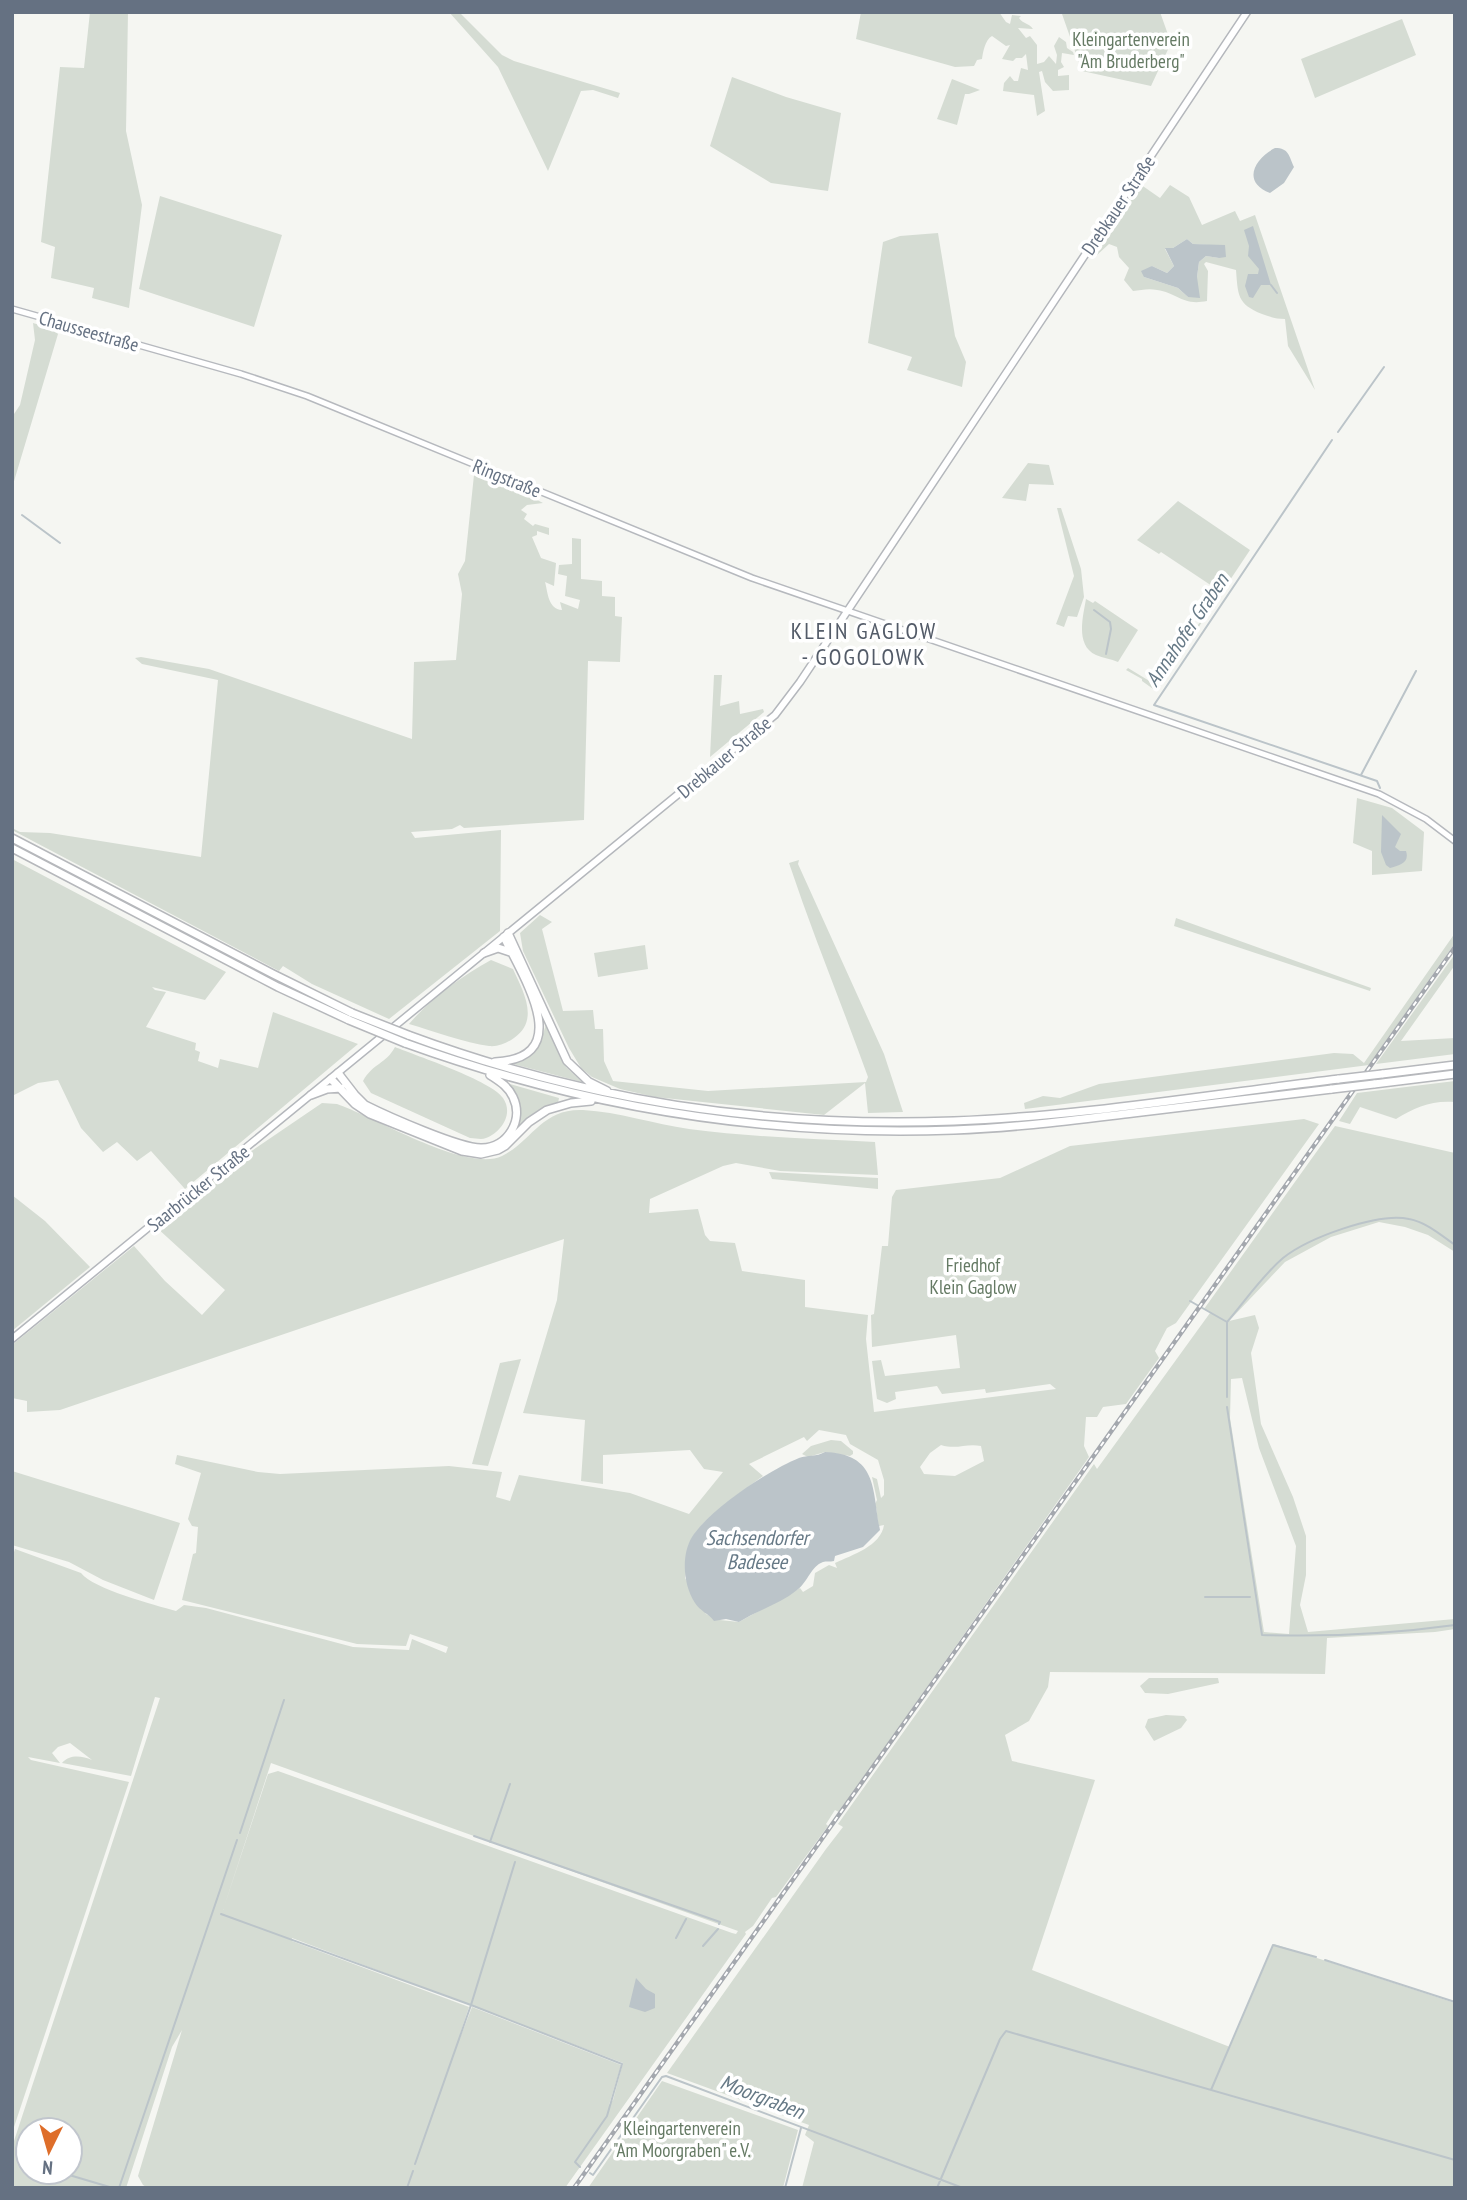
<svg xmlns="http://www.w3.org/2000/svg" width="1467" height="2200" font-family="'PT Sans Narrow',sans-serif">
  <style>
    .green { fill: #d5dcd3; fill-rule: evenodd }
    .water { fill: #bbc4c9 }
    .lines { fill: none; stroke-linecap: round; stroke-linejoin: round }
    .stream { stroke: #bbc4c9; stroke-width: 2 }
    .secondary-casing { stroke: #b6b9be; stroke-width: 8 }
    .primary-casing { stroke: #b4b7bc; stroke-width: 9 }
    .highway-casing { stroke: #b6b8bc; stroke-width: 10 }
    .secondary { stroke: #fff; stroke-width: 5 }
    .primary { stroke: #fff; stroke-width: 6 }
    .highway { stroke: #fff; stroke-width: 7 }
    .rail-casing { stroke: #a4a8ae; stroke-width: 4.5 }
    .rail { stroke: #fff; stroke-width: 2; stroke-dasharray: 5; stroke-linecap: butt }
    .highway-bridge-casing { stroke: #b6b8bc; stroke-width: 10; stroke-linecap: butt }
    .highway-bridge { stroke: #fff; stroke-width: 7 }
    .labels { text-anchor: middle; stroke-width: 7; stroke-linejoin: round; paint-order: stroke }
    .park-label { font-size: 19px; fill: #657a64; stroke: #fff }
    .street-label { font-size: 19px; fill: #657182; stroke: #fff }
    .water-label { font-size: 21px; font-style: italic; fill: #667986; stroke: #fff }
    .quarter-label { font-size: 23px; letter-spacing: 2px; fill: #535b68; stroke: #fff }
  </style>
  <rect width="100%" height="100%" fill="#f5f6f2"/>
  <path class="green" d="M90 12H128L126 131 142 205 129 308 92 298 94 288 51 278 55 247 41 242 60 67 84 68Z
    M449 12H459L502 55 514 61 620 93 618 98 593 90 581 91 548 171 498 67Z
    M861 12H999L1006 22 1010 24 1012 15 1021 16 1019 18C1023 24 1029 23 1033 29L1018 28 1026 38 1030 36 1037 45V64L1044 62 1049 56 1056 64 1057 55 1054 46 1059 37 1066 42 1067 48 1073 52 1074 55 1062 53 1061 62 1064 67 1058 70V76L1069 75V90L1053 91 1045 82 1042 71 1039 72 1045 111 1037 116 1034 95 1003 91 1004 83 1010 76 1014 81H1018L1021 68 1028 70 1026 54 1022 58H1016L1013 61 1002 59 1010 45 1006 46 992 36C985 40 983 52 982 59L977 60 974 66 955 67 856 39Z
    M1030 12H1160L1171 43 1151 86 1082 71 1062 14Z
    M1402 19 1416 55 1315 98 1301 59Z
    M732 77 786 97 841 113 828 191 771 183 710 146Z
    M952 79 980 90 969 94H965L957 125 937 119Z
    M1137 182 1160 198 1170 185 1189 197 1202 225 1235 211 1240 221 1255 215 1315 390 1288 346 1285 319C1276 319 1270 317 1262 314 1237 304 1238 295 1236 270L1206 262 1204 264 1208 271 1207 301C1182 306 1178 293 1157 290 1149 288 1141 290 1133 291L1124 280 1129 268 1119 257 1117 247 1109 244 1097 255 1091 252ZM1187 239 1193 244 1225 246 1219 258 1206 256 1199 262 1197 277 1188 297 1178 288 1144 277 1152 266 1167 273 1174 266 1165 249 1173 248Z
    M160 196 282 235 254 327 139 289Z
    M938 233 955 336 966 362 962 387 907 370 912 357 868 343 883 242 900 236Z
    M33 323 53 329 58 334 12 488V417L20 405 35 340Z
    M1028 463 1049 465 1054 485 1029 484 1026 501 1002 498Z
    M474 475 520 491 543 503 527 505 521 510 527 514 524 519 533 526 535 524 549 528V535L537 531V535L532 537 541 558 556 563 554 586 545 582C548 593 548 609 562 610L560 602 578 609 580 600 565 596 567 576 558 574 559 565 572 564V538L581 539V579L602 581V596L615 597V616L622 617 620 662 588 661 584 820 464 828 460 825 452 829 411 832 415 838 501 830 500 931 389 1019 312 984 283 966 279 971 12 830V828L20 832 50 833 201 857 218 680 142 664 135 658 141 657 209 669 412 739 414 662 456 660 462 594 458 574 465 561Z
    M1178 501 1250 550 1156 691 1142 681V679L1126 670 1128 668 1156 685 1221 592 1161 552 1159 554 1137 540Z
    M1057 508H1061L1081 569 1084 597 1077 617 1068 616 1064 627 1056 624 1074 576Z
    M1086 599 1093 603 1095 601 1138 630 1118 662C1111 659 1103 658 1096 655 1075 645 1083 617 1086 599Z
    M714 675H722L720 706 739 701 740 714 763 709 764 712 710 757Z
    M1357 798 1392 808 1424 832 1422 871 1372 875V851L1353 843Z
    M12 859 226 972 205 1000 152 987 155 990 166 992 146 1027 196 1043 195 1050 200 1052 198 1061 218 1068 220 1059 258 1068 273 1012 358 1044 185 1189 151 1151 137 1161 117 1142 103 1152 81 1128 58 1080 38 1083 12 1096Z
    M799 860 798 864 884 1054 903 1112 868 1113 865 1083 824 1115 655 1097 620 1089 592 1077 581 1068 569 1048 523 951 520 933 540 915 552 922 542 929 563 1011 593 1010 595 1029H603L604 1061 613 1081 708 1091 866 1082 868 1077C842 1005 813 935 789 863Z
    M1176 918 1371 988 1370 991 1174 926Z
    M1455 933V943L1369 1065 1025 1109 1024 1103 1043 1096 1060 1098 1099 1084 1334 1053 1353 1054 1364 1063Z
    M645 945 648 969 598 977 594 953Z
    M1455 954V965L1401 1041 1455 1038V1054L1376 1064Z
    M491 960 513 969C523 991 540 1020 514 1038 507 1043 498 1047 489 1046 465 1043 433 1031 409 1024 431 998 462 976 491 960Z
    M546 1024 566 1067 582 1082 513 1064C532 1058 541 1043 546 1024Z
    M395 1047C417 1056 492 1081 503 1098 514 1114 501 1132 486 1138 481 1140 476 1138 470 1138L371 1093 363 1081C373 1063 386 1064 395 1047Z
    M1455 1081V1102C1432 1100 1415 1107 1396 1119L1360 1107 1350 1124 1339 1121 1357 1093Z
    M510 1084 559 1098 558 1103 537 1111 519 1126V1101Z
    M322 1103 337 1104C375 1117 466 1173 502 1156 532 1141 542 1108 583 1110 619 1112 654 1124 689 1129 750 1137 813 1139 875 1142L878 1175 780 1171 736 1163 723 1166 650 1199 649 1213 698 1209 705 1235 710 1241 735 1243 742 1271 805 1280V1307L868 1315 866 1339 874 1412 1056 1389 1050 1384 986 1393 985 1389 942 1394 937 1386 895 1392 896 1399 887 1403 877 1399 872 1361 881 1360 885 1376 960 1368 956 1335 872 1347 871 1315 874 1314 882 1246H888L892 1197 896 1190 1000 1178 1070 1146 1304 1119 1319 1124 1176 1323 1167 1328 1155 1351 1159 1358 1126 1404 1103 1407 1097 1417H1086L1084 1446 1089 1457 839 1812 835 1810 826 1824 828 1826 776 1897 772 1898 753 1926 745 1932 746 1934 565 2188H148L143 2185 138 2176 182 2030 172 2047 126 2188H12V2147L160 1698 155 1697 131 1776 62 1763C70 1754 82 1756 92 1760L70 1743 58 1747 52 1753 60 1763 28 1757 31 1760 129 1782 12 2133V1558L15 1549 81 1573C93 1589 155 1605 176 1611L184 1605 206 1608 353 1647 409 1650 412 1639 446 1653 448 1647 410 1634 406 1646 357 1644 182 1600 193 1554 196 1553 198 1527 192 1526 188 1519 201 1473 175 1464 177 1455 258 1472 280 1474 449 1466 502 1472 496 1497 510 1501 519 1475 630 1493 689 1514 723 1472 704 1469 690 1450 603 1455V1484L581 1481 585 1420 523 1413 557 1300 564 1239 60 1410 27 1412V1401L12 1398V1345L134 1246 165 1281 202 1315 225 1290 156 1227 247 1154ZM819 1430 846 1435 850 1444 878 1460 884 1480V1495L881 1498 877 1479 872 1477 877 1500 875 1504C878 1512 876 1518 879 1526L884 1525C881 1546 852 1555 835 1563L837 1568 829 1565 815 1573 813 1586 803 1592 800 1588 739 1622 720 1620 706 1614 685 1578C688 1564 684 1553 691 1540 701 1519 743 1491 763 1476L749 1464 804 1437 807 1441ZM941 1445C957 1450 966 1443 981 1446L984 1461 955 1476 924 1474 920 1467 930 1453ZM271 1763 738 1931 736 1934 732 1933 278 1771 268 1774 223 1910ZM292 1938 623 2063 613 2100 609 2105 621 2065 472 2007 460 2038V2034L469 2007 292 1941ZM28 2130H70V2172H28Z
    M1335 1126 1455 1153V1252L1428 1235 1405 1227 1379 1222 1331 1237 1285 1262 1229 1321 1255 1315 1259 1328 1251 1353 1261 1424 1293 1497 1306 1536V1575L1300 1605 1308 1632 1455 1619V1629L1435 1632 1327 1638 1325 1674 1050 1672 1048 1687 1029 1721 1005 1735 1012 1761 1095 1780 1032 1970 1230 2047 1274 1944 1455 2003V2188H802L814 2142 805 2135 809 2125 667 2073 826 1849 843 1827 838 1824 1094 1464 1097 1469 1210 1313 1212 1314 1204 1309ZM1242 1378 1259 1448 1296 1546 1289 1634 1264 1632 1230 1418 1231 1379Z
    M769 1172 878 1178V1189L772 1179Z
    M12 1195 45 1221 90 1267 12 1331Z
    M521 1359 488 1466 472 1464 500 1363Z
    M831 1440 841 1441 853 1451V1454L850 1456 825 1452 808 1457 802 1454 811 1446Z
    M12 1471 180 1523 154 1600 103 1580 69 1562 12 1545Z
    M1149 1678H1218L1219 1683 1168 1694 1145 1693 1140 1686Z
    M1166 1715 1184 1716 1187 1720 1181 1728 1154 1741 1145 1727 1148 1719Z
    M662 2081 798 2130 783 2188H588Z"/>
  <path class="water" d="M1275 148C1289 148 1289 156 1294 167L1284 183 1270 193C1241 182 1255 158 1275 148Z
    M1253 226 1271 285H1261L1253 298 1249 297 1245 286 1248 274H1258L1259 269 1248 256 1249 246 1244 230Z
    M1187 239 1193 244 1225 245 1226 257 1219 258 1206 256 1199 262 1197 277 1200 298 1188 297 1178 288 1144 277 1141 271 1152 266 1167 273 1174 266 1165 248H1173Z
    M1382 815 1401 834 1395 847 1400 851H1406C1410 863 1399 865 1390 868L1386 865 1381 852Z
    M825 1452C879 1454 872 1492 880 1530L863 1547 835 1556 834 1561C830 1562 826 1561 823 1562 811 1566 808 1582 797 1590 780 1604 758 1610 739 1622L726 1619 714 1621C709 1614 700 1611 695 1603 683 1585 681 1555 692 1537 710 1509 769 1470 799 1458 808 1455 816 1457 825 1452Z
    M636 1978 646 1989 655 1994V2008L645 2012 629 2007Z"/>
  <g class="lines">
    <path class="stream" d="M1271 285 1277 293
      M1338 432 1384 367
      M1332 440 1154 705 1377 781 1380 788
      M22 515 60 543
      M1094 610 1110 622 1111 629 1106 654
      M1361 775 1416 671
      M1190 1301 1227 1322V1397
      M1227 1322C1245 1301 1262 1276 1283 1258 1308 1238 1378 1212 1409 1219 1426 1222 1441 1235 1455 1245
      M1227 1407 1262 1635C1327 1637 1390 1634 1455 1625
      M1205 1597H1250
      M240 1833 284 1700
      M474 1836 720 1922 719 1924
      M490 1842 510 1784
      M221 1914 471 2005 622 2064 607 2116 575 2162 580 2167
      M676 1938 686 1919
      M703 1946 718 1929
      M1325 1960 1455 2002
      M1211 2090 1273 1945 1316 1957
      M19 2160 28 2163
      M415 2164 471 2005 515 1862
      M59 2172 113 2188
      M590 2173 593 2175 662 2077 666 2076 963 2188
      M119 2188 237 1840
      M407 2188 413 2171
      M785 2188 801 2128
      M937 2188 1000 2039 1006 2031 1455 2160"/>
    <defs>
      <path id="secondary" d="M12 309 241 374 307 396 752 578 1379 794 1426 819 1455 841"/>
      <path id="primary" d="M12 1339 775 715 800 682 1247 12"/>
      <path id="highway" d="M12 838 273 974 352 1013
        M12 848 278 987 349 1020
        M508 933 567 1061 589 1082 607 1091
        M484 953 498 948 510 952
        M408 1035C586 1101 765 1128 954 1121 1083 1116 1212 1094 1339 1079
        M405 1043C582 1107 765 1137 954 1130 1013 1128 1074 1120 1133 1113 1199 1105 1266 1097 1332 1089
        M495 1062C577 1058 523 977 504 937
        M338 1073 355 1095 365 1105C387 1116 461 1149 482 1148 508 1147 524 1120 513 1097 508 1086 499 1081 490 1075
        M1382 1074 1455 1065
        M331 1079 355 1104 370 1114 462 1151 481 1154 498 1150 505 1146 529 1122 547 1110 571 1103 591 1101
        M1374 1084 1455 1074
        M311 1095 327 1089 341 1088"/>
    </defs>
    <use href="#secondary" class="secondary-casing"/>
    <use href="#primary" class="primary-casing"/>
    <use href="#highway" class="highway-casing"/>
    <use href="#secondary" class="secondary"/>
    <use href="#primary" class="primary"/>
    <use href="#highway" class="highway"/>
    <defs>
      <path id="rail" d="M574 2188 1455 947"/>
    </defs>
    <use href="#rail" class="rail-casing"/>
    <use href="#rail" class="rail"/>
    <defs>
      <path id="highway-bridge" d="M352 1013 408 1035
        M349 1020 405 1043
        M1339 1079 1382 1074
        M1332 1089 1374 1084"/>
    </defs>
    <use href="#highway-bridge" class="highway-bridge-casing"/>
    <use href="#highway-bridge" class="highway-bridge"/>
  </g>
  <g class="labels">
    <g class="park-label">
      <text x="1131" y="46">Kleingartenverein<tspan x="1131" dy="22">"Am Bruderberg"</tspan></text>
      <text x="973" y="1272">Friedhof<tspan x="973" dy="22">Klein Gaglow</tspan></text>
      <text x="682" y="2135">Kleingartenverein<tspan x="682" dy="22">"Am Moorgraben" e.V.</tspan></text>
    </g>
    <g class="street-label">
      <text transform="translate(1118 205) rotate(-56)" y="7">Drebkauer Straße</text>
      <text transform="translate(89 331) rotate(16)" y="7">Chausseestraße</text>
      <text transform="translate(507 478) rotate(22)" y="7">Ringstraße</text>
      <text transform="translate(724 757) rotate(-40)" y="7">Drebkauer Straße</text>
      <text transform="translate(198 1188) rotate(-39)" y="7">Saarbrücker Straße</text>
    </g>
    <g class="water-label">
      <text transform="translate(1187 630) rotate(-56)" y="7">Annahofer Graben</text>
      <text x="757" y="1545">Sachsendorfer<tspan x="757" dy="24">Badesee</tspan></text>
      <text transform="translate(762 2097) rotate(21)" y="7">Moorgraben</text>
    </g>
    <g class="quarter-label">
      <text x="864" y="639">KLEIN GAGLOW<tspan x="864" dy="26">- GOGOLOWK</tspan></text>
    </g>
  </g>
  <rect width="1467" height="2200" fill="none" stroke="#657182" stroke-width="28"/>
  <g transform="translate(49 2151) rotate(185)"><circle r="33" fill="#ffffff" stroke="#c1c6cd" stroke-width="2"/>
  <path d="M0-5L12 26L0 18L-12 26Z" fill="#de6e2a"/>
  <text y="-10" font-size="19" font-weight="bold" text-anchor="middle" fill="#657182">N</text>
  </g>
</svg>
